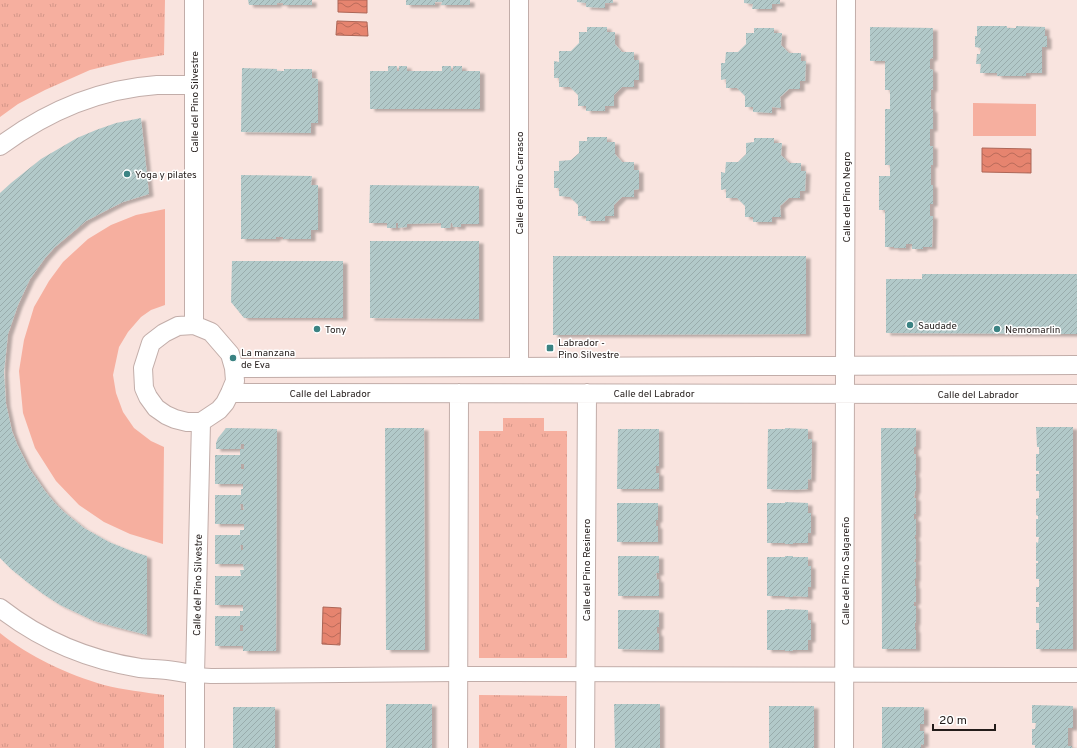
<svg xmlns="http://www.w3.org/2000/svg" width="1077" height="748" font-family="Overpass,sans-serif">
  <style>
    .grass { fill: url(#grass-tufts) }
    .park { fill: #f6af9f }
    .water { fill: url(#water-waves); stroke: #ac6556 }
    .building { fill: url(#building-hatch); fill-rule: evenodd; filter: url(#shadow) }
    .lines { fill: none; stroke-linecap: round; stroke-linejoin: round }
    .pedestrian-casing { stroke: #c2ada9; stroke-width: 16 }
    .minor-casing { stroke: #c2ada9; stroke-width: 20 }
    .pedestrian { stroke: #fff; stroke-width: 14 }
    .minor { stroke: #fff; stroke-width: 18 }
    .poi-dot { fill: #3b8383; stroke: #fff; stroke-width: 1.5 }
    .labels { text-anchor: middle; stroke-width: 3; stroke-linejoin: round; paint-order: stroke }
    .street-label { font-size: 10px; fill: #231c1a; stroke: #fff }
    .poi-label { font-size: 10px; fill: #231c1a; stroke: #fff; text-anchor: start }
  </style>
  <defs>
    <pattern id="grass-tufts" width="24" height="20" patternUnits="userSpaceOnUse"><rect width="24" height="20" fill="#f6af9f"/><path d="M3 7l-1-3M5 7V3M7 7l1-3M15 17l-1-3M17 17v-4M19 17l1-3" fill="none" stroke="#d39688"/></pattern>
    <pattern id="water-waves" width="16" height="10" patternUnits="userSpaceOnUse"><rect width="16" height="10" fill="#e6846f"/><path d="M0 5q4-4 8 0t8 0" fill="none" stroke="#ba6b5a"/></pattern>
    <pattern id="building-hatch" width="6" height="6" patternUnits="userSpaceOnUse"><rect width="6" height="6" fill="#b2c9c9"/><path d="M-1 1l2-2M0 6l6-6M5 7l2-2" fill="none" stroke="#99acac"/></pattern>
    <filter id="shadow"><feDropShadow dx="4.5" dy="2.5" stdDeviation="1" flood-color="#0004"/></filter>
  </defs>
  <rect width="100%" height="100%" fill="#f9e4df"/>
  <path class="grass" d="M0 0H165L164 55 127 61 90 70 45 90 18 104 0 117Z
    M503 418H544V431H567V658H479V431H503Z
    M0 633C28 656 69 675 104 685 123 690 144 692 164 695V748H0Z
    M479 695 567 696V748H479Z"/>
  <path class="park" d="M973 103 1036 104V136H973Z
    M165 209V305L151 310 141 317 128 332 119 347 113 375 116 393 123 412 134 428 151 441 164 447 163 544 130 534 104 522 79 505 56 481 35 448 23 413 19 371 24 340 34 307 49 281 63 262 88 239 111 225 136 215Z"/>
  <path class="water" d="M338 0H367V13L338 12Z
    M337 21 367 22 368 36 336 35Z
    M982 148 1031 149V173L982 172Z
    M323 607 341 608 340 645 322 644Z"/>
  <path class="building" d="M248 0H312V5H283V3H277V5H249Z
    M406 0H470V5H441L442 2H435V5H406Z
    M577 0H613V3H605V8L586 7V3L577 2Z
    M744 0H780V4H772V9H752L753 4 744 3Z
    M977 26H1007V28H1016V26L1045 27V36H1047V47H1042V73H1026V76H997V73H980L981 64H976L977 54H980L981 48 975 47V36H977Z
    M587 27H607V32H615V44L622 52H634V60H639V80H634V87H622L614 95V106H605V111H586V106H578V95L570 87H559V78H554V61L559 62V51H571L579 43V32H587Z
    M870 27 933 28V58L930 59V69L933 70V90L931 89V109L933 110V129H930V146H933V165H931V185H933V204H930V216H933L932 247H923V249H912V244H906V248H894V247H885V210H879V176H890V165H885V109H890V90H885V61H870Z
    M754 28H774V33H782L781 45 789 53H801V61H806L805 81H800V89H789L780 97 781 108 772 107V113L753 112V107H745V96L737 88H726V79L721 80V63H725L726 52H738L746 44V33H754Z
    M388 66H397V71H399V66H407V71H442V66H451V71H453V66H462V71H480V109H370V71H388Z
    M242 68 277 69V71H284V69H312V78L318 79V123H311V133L241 132Z
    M141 118 149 194 123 202 111 208 86 221 55 247 45 258 30 279 18 305 8 334 4 372 6 404 12 431 17 444 29 468 45 491 54 502 64 512 84 528 109 542 134 552 147 556V635L112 626 94 621 60 605 43 594 27 582 11 569 0 558V193L11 183 41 159 77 138 96 130 116 123Z
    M587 137H607V142H615V154L622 162H634V170H639V189L634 190V197H622L614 205V216H605V221H586V216H578V205L570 197 559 196V188H554V171H559V161L571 160 579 153V141H587Z
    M754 138H774V143H782L781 155 789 163H801V171H806L805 191H800V198H789L780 206 781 217H772V222H753V217H745V206L737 198H726V189L721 190V172L725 173 726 162H738L746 154V143L754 142Z
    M241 175 312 176 311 185H318V230H311V239H283V237H276V239H241Z
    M370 185 479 186V224H461V227H453L452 223H451L450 228H441V223L407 224V227L398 228V223H396V228H387V223H369Z
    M370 241H479V319L370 318Z
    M553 256H806V334L553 335Z
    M232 261H343V318H244L231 302Z
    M922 274H1077V334L886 333V279H922Z
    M1036 427H1073V649H1036V630H1039V623H1036V607H1039V602H1036V587H1039V579H1036V563H1038V561H1036V542L1038 543 1039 537H1036V519H1038V516L1036 515V499L1039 498V491H1036V474H1039V471H1036V454H1039V447H1037Z
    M226 428 277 429 276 651H243V646H215V616H240V611H243V605H215V576H241L240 570H244L243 564H215V535H240V530H244V524H215V495H241V489H243V484H215V455H240V449H244V444H241L240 449H216V443L218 438ZM241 464H244V469H241ZM240 504H243L244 510H241ZM240 545H243V550H241ZM240 625H243V631H240Z
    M385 428H424L425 650H386Z
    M785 428 808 429V439H812L811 480 808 479V489L793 490 767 489 768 429H785Z
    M881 428H916V447H914V454H916V471L915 470V475H916V491H915L914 498H916V514H914V519H916V535H915V539H916V559H915L914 562H916V579H915V586H916V602H914V606H916V623L915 622V630H916V649H882Z
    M618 429H659V466H656V473H659V489H617Z
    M785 502 808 503V513H811V533H808V543H793V544H785V543H767V503H785Z
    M617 503H658V520H656V526H658V542H617Z
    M618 556H659V573H656L657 580 659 579V596H618Z
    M785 556H793V557H808V566H811V587H808V597L793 596V597H785V596H767V557H785Z
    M785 609 808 610V620H811V640H808V650H792L793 651H785V650H767V610H785Z
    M618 610H659V627H657V633L659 634V650L618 649Z
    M386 704H432V748H386Z
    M614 704H660V748H615Z
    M1032 705 1073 706V728H1068V746H1072V748H1035V745H1032V729H1035L1036 723H1032Z
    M769 706H814V748H769Z
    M233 707H275V748H233Z
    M882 707H924V724H920V731H924V745L921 744V748H882Z"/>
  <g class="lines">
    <defs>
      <path id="pedestrian" d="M195 675 211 676 458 674 1077 675"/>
      <path id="minor" d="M0 146C46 112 100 89 157 85 169 85 182 85 194 85
        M194 325V0
        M194 325 211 332 230 354 234 368 235 381 230 393 225 403 219 410 201 422H187L175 419 166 415 156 408 148 397 144 388 143 368 151 343 164 333 178 326Z
        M519 366V0
        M234 368 1077 365
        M230 393 1077 394
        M0 608C41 640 89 660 140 668 149 669 158 669 167 670 177 671 186 673 195 675
        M195 748V675L201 422
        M458 748 459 393
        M585 748 587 393
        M844 748 846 0"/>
    </defs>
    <use href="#pedestrian" class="pedestrian-casing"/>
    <use href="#minor" class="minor-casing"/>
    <use href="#pedestrian" class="pedestrian"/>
    <use href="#minor" class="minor"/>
  </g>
  <g class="poi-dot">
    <circle cx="127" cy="174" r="4"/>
    <circle cx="910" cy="325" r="4"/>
    <circle cx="317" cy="329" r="4"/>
    <circle cx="997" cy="329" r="4"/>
    <rect x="546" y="344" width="8" height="8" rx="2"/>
    <circle cx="233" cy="358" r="4"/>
  </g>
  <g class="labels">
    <g class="street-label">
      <text transform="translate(194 102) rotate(-90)" y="4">Calle del Pino Silvestre</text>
      <text transform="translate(519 183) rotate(-90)" y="4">Calle del Pino Carrasco</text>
      <text transform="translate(846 197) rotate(-90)" y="4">Calle del Pino Negro</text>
      <text x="330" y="397">Calle del Labrador</text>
      <text x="654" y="397">Calle del Labrador</text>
      <text x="978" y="398">Calle del Labrador</text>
      <text transform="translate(586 570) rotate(-90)" y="4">Calle del Pino Resinero</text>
      <text transform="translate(845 571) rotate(-90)" y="4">Calle del Pino Salgareño</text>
      <text transform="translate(197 585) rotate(-89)" y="4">Calle del Pino Silvestre</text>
    </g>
    <g class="poi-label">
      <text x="135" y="178">Yoga y pilates</text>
      <text x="918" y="329">Saudade</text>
      <text x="325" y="333">Tony</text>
      <text x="1005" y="333">Nemomarlin</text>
      <text x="558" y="346">Labrador -<tspan x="558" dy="12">Pino Silvestre</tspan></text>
      <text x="241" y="356">La manzana<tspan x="241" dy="12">de Eva</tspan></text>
    </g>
  </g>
  <path d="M933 724v6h62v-6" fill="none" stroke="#231c1a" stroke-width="2"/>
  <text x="939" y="724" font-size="12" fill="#231c1a" stroke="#ffffff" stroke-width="3" paint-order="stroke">20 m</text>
</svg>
